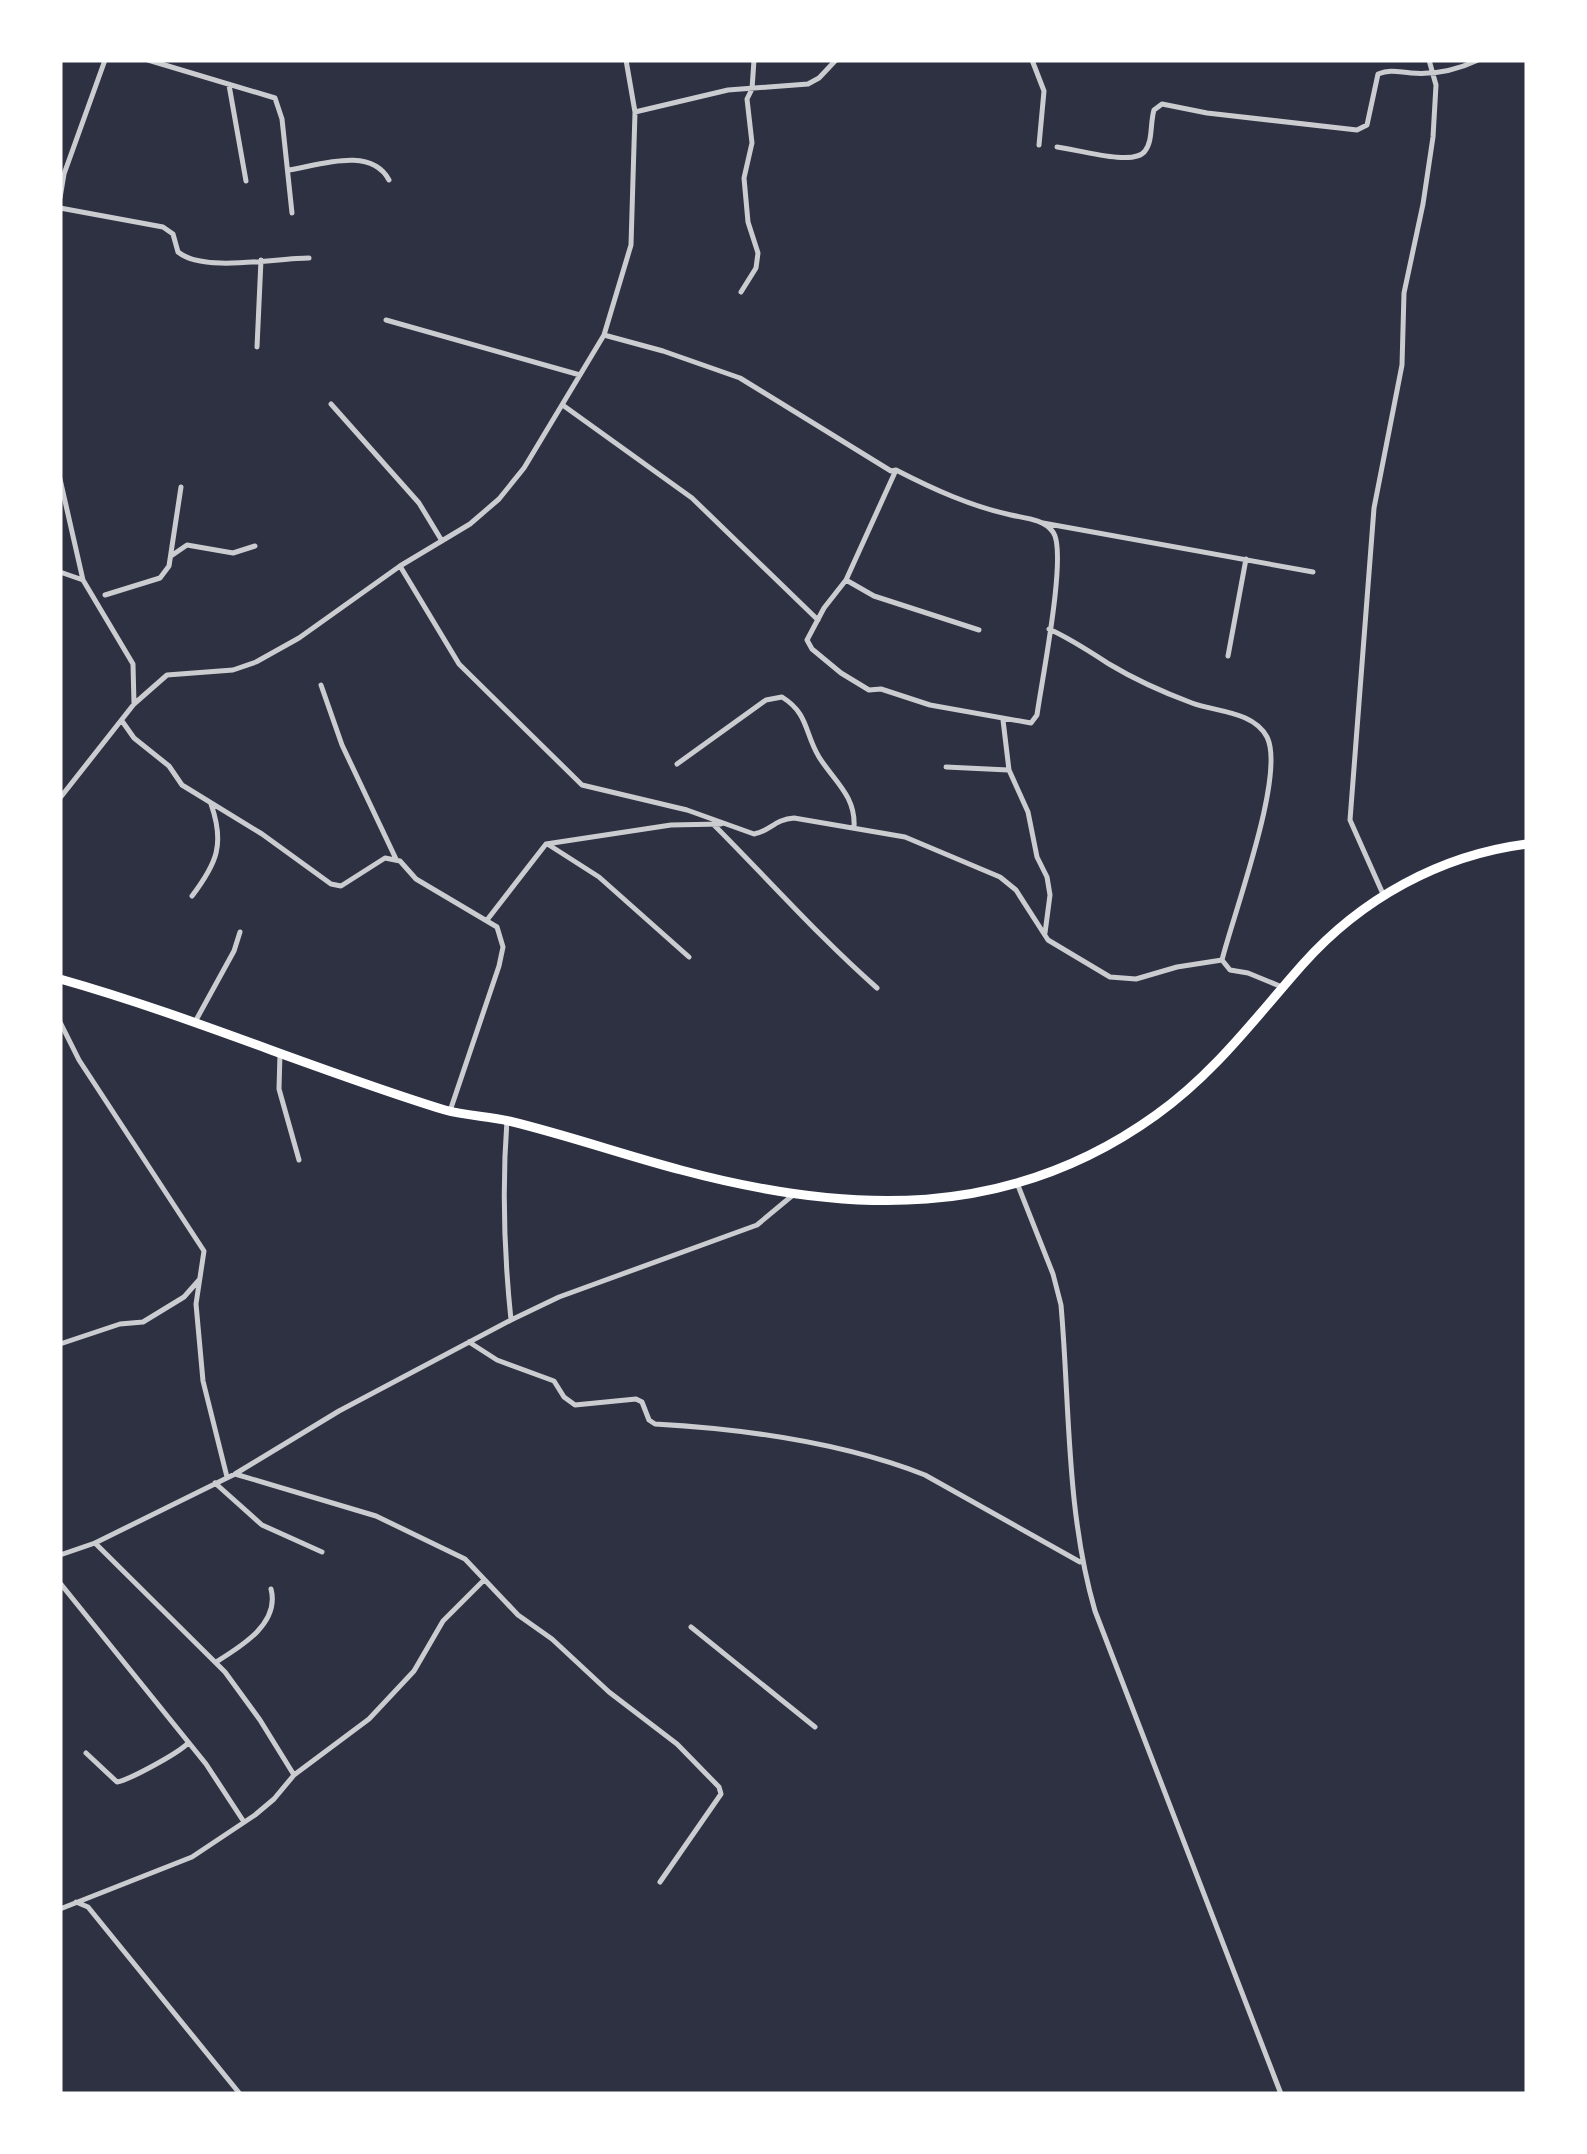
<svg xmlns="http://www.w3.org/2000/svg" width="1587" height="2154" font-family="Roboto,sans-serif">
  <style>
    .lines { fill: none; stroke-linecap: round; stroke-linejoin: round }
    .minor { stroke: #caccd0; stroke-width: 5 }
    .primary { stroke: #fff; stroke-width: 9 }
  </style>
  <rect width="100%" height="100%" fill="#2d3142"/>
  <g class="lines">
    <path class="minor" d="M148 60 275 98 282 119 292 213
      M1032 60 1044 91 1039 145
      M229 85 246 181
      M635 112 728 90 808 84 819 78 836 60
      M1057 147C1076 149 1134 167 1145 151 1153 141 1150 123 1154 110L1162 104 1207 113 1357 130 1367 125 1378 74C1391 69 1398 72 1411 73 1435 75 1457 70 1478 60
      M289 170C320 165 371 146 389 180
      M60 198 64 174 105 60
      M60 208 163 227 173 234 178 252C203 273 276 258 309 258
      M741 292 756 268 758 253 748 222 744 178 752 143 747 99 752 89 754 60
      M386 320 580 375
      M604 335 663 351 740 378 891 471 896 470C933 489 970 506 1011 515 1024 518 1044 519 1053 532 1068 552 1041 684 1037 715L1031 723 930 705 881 689 869 690 841 673 812 649 807 640 824 608 846 580 896 470
      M257 347 261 260
      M331 404 419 503 442 541
      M564 406 692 498 818 620
      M60 479 83 580 133 664 134 704
      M1043 523 1313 572
      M171 556 187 545 233 553 255 546
      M400 566 459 664 582 785 687 810 754 834C769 832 775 819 794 818L905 837 1000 877 1016 890 1048 940 1110 977 1136 979 1177 967 1222 960 1230 970 1248 973 1282 987
      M60 572 83 580
      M846 580 874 596 979 630
      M105 595 160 578 169 566 181 487
      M1049 629C1071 639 1089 651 1109 664 1134 679 1165 693 1192 703 1216 712 1253 711 1267 737 1286 774 1233 915 1222 960
      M1228 656 1246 559
      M321 685 342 745 396 859
      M1003 720 1009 770 1028 812 1037 857 1047 877 1050 895 1045 933
      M122 721 134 738 169 766 182 785 262 834 331 884 341 886 385 858 400 861 416 879 497 927 503 947 499 966 450 1111
      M677 764 766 700 782 697C809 714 804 732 819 757 834 781 856 796 854 827
      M946 767 1008 770
      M60 798 134 704 167 675 233 670 256 662 299 638 400 566 470 524 499 499 524 468 604 335 631 245 635 112 626 60
      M713 824C768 879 819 937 877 988
      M549 845 599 877 689 957
      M1383 894 1350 820 1374 508 1402 365 1404 293 1423 204 1433 137 1436 85 1429 60
      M192 896C217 863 225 844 211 804
      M487 920 546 844 671 825 721 824
      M60 1022 79 1060 204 1251 196 1304 203 1381 227 1477
      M195 1022 234 951 240 932
      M280 1053 279 1089 299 1160
      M507 1120C502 1187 504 1253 511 1320
      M1017 1183 1053 1274 1061 1305C1070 1408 1066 1511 1095 1611L1281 2094
      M469 1342 497 1360 554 1381 564 1397 575 1405 636 1399 642 1402 649 1420 655 1424C745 1429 841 1442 925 1475L1080 1562
      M60 1344 120 1324 143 1322 184 1297 199 1280
      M235 1474 376 1516 465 1559 518 1615 552 1639 609 1692 677 1744 719 1787 721 1794 660 1882
      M215 1483 262 1525 322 1552
      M95 1543 225 1672 260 1720 294 1775
      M60 1555 95 1543 235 1474 339 1411 511 1320 559 1297 757 1225 793 1195
      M60 1583 206 1764 244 1822
      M691 1627 815 1727
      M216 1662C242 1646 280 1623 271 1589
      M86 1753 117 1782C129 1780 179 1753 188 1743
      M76 1902 88 1907 240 2094
      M60 1909 192 1857 255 1815 274 1799 294 1775 369 1719 414 1671 443 1621 484 1580"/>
    <path class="primary" d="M60 979C191 1016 315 1070 445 1110 466 1116 488 1116 509 1121 567 1135 624 1155 681 1170 849 1215 1009 1221 1156 1115 1215 1073 1256 1017 1303 964 1361 899 1440 855 1527 844"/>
  </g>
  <rect width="1587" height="2154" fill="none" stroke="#ffffff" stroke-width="125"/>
</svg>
